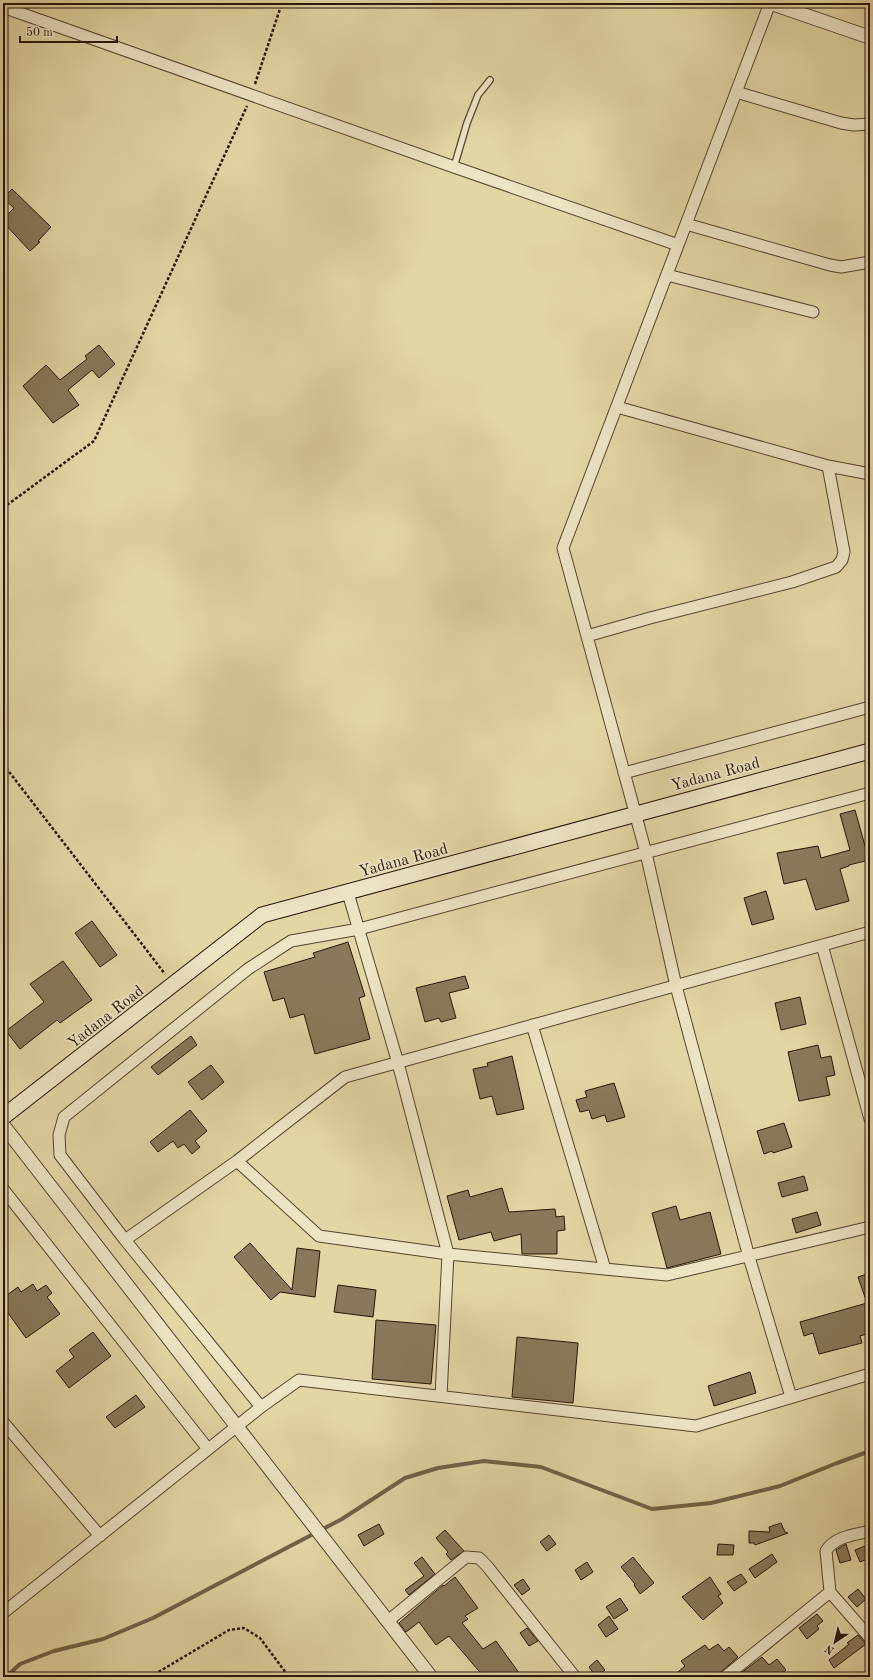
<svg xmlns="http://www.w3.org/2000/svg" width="873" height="1680" font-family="'Old Standard TT',serif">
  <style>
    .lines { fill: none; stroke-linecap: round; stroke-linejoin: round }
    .stream { stroke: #716146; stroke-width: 4 }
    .building { fill: #89795a; stroke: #271408 }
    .service-casing { stroke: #56442f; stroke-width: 8 }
    .minor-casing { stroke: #56442f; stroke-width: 13 }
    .tertiary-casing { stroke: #56442f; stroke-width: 15 }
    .secondary-casing { stroke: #271408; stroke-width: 17 }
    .path { stroke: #271408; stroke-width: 2.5; stroke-dasharray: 3 2; stroke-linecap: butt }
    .service { stroke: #ede4c4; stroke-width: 5.5 }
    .minor { stroke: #ede4c4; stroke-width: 11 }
    .tertiary { stroke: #ede4c4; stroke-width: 13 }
    .secondary { stroke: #ede4c4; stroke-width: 15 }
    .labels { text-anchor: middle; stroke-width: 3.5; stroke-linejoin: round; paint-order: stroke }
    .street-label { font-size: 16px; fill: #271408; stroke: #ede4c4 }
  </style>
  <rect width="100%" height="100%" fill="#e3d6a5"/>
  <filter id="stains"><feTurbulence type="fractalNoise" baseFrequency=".005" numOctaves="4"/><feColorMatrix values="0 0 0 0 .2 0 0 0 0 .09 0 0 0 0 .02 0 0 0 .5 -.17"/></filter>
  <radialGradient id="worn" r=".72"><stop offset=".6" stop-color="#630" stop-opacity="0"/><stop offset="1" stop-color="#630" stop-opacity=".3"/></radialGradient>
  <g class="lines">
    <path class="stream" d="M6 1677 20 1664 54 1651 103 1639 153 1618 342 1519 405 1478 438 1468 484 1461 541 1467 652 1509 711 1503 780 1486 837 1463 870 1451"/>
  </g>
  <path class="building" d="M12 189 51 227 38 241 40 242 30 251 3 222V219L14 208 3 198Z
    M99 345 115 364 99 378 92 370 68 390 79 405 53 423 23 386 46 365 60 380 87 359 85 356Z
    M855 810 869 860 849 865V866L840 869 849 901 816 910 806 879 784 884 777 853 818 846 821 858 850 850 840 814Z
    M766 891 774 919 752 925 744 898Z
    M92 921 117 955 100 967 75 933Z
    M348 942 365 996 359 998 370 1039 315 1054 304 1014 290 1018 284 998 273 1001 264 972 315 957 313 953Z
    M63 961 92 1000 60 1023 57 1020 20 1049 6 1031 44 1002 30 984Z
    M465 976 469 988 449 993 456 1018 441 1022 439 1018 425 1022 416 988Z
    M800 997 806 1024 781 1030 775 1003Z
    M191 1036 197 1045 158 1075 151 1067Z
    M818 1045 821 1058 831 1056 835 1075 826 1077 830 1095 799 1101 788 1052Z
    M512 1056 524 1109 497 1115 492 1096 480 1099 473 1069 488 1066 487 1063Z
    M211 1065 224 1082 202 1100 188 1082Z
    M614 1083 625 1117 607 1122 605 1115 592 1119 589 1110 580 1112 576 1100 587 1097 585 1091Z
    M190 1110 207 1131 195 1141 200 1147 192 1154 184 1144 178 1148 173 1141 158 1152 150 1142Z
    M784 1123 792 1147 773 1153 772 1151 764 1154 757 1131Z
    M804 1176 808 1190 782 1197 778 1183Z
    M502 1188 509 1212 555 1209 556 1217 564 1216 565 1230 557 1231V1254H522L521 1234 494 1241 491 1232 459 1240 447 1196 468 1190 470 1197Z
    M676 1206 680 1220 710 1212 721 1254 667 1268 652 1213Z
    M817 1212 821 1225 796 1233 792 1219Z
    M250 1243 292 1290 297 1248 320 1251 315 1297 280 1292 271 1300 234 1257Z
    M870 1273V1333L860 1336 862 1343 819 1354 813 1333 804 1336 800 1322 867 1303 858 1277Z
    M33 1284 37 1291 46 1285 52 1293 47 1297 60 1314 26 1338 3 1306V1298L18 1287 21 1292Z
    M338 1285 376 1290 373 1317 334 1312Z
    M376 1320 436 1325 431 1384 372 1379Z
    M93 1332 111 1356 69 1388 56 1371 74 1357 69 1350Z
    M517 1337 578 1343 573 1403 512 1397Z
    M750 1372 756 1393 714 1406 708 1386Z
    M136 1395 145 1407 115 1428 106 1417Z
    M781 1523 785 1532 788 1533 755 1545 754 1543H749V1531L770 1532 769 1527Z
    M379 1524 384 1534 364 1546 358 1535Z
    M445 1530 464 1551 451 1560 446 1554 448 1552 436 1538Z
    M549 1535 556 1544 547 1551 540 1542Z
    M718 1544 734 1545 733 1555H717Z
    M846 1544 851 1560 840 1563 836 1550Z
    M870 1544V1558L860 1562 855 1550Z
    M772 1554 777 1562 755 1578 749 1569Z
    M422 1557 435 1574 409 1595 405 1590 424 1576 414 1563Z
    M633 1557 654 1583 640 1594 634 1585 635 1584 621 1567Z
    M587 1562 593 1572 581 1580 575 1570Z
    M741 1574 747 1582 734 1591 727 1582Z
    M455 1577 478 1608 465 1616 468 1619 462 1623 483 1649 496 1641 522 1677H484L449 1636 436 1645 419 1622 406 1632 399 1623 443 1585 444 1586Z
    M710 1577 721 1594 718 1596 723 1603 703 1620 682 1597Z
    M523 1579 530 1589 522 1595 514 1585Z
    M858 1589 866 1599 857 1607 848 1597Z
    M620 1598 628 1610 614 1619 606 1607Z
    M817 1614 823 1621 817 1626 819 1629 807 1639 799 1628Z
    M609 1616 618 1629 606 1637 598 1625Z
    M527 1628 538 1641 529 1646 520 1633Z
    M858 1635 866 1644 834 1668 829 1660 843 1649 849 1644 847 1643Z
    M718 1644 724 1651 729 1647 738 1657 721 1672 717 1677H672L685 1666 681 1661 705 1645 709 1650Z
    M762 1657 769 1665 777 1659 786 1670 777 1677H736Z
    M597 1660 605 1670 596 1677 589 1667Z"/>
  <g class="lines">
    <defs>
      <path id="service" d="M454 167 467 123 478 95 490 80"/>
      <path id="minor" d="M770 3 563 548 646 853 676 986 749 1257 791 1397
        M3 7 454 167 678 245
        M736 92 841 123 854 125 870 124
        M686 224 830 265 841 267 870 262
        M667 275 813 312
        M617 407 828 466 870 474
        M587 636 650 618 792 582 836 567 842 560 844 552 828 466
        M624 773 870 707
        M348 893 398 1063 448 1254 441 1396
        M822 945 870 1119
        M532 1025 605 1269
        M237 1161 319 1236 448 1254 667 1275 870 1227
        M3 1189 208 1449
        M125 1240 237 1161 345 1077 870 932
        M261 1407 125 1240 60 1155 59 1135 64 1117 248 969 291 941 359 929 870 793
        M3 1422 100 1536
        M830 1592 826 1551C835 1536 855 1535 870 1531
        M3 1613 261 1407 299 1380 696 1426 870 1374
        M388 1621 466 1557 479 1558 487 1566 575 1677
        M725 1677 830 1592 870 1638"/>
      <path id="tertiary" d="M770 3 866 36H870
        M3 1125 431 1677"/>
      <path id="secondary" d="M3 1117 262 915 870 751"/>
    </defs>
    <use href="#service" class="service-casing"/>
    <use href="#minor" class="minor-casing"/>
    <use href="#tertiary" class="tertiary-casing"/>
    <use href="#secondary" class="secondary-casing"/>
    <path class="path" d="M255 84 282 3
      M3 508 94 441 247 106
      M3 764 165 974
      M150 1677 229 1630 244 1628 260 1638 289 1677"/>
    <use href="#service" class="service"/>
    <use href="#minor" class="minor"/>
    <use href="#tertiary" class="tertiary"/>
    <use href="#secondary" class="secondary"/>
  </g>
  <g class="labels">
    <g class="street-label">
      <text transform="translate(715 773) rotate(-15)" y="6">Yadana Road</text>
      <text transform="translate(403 859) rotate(-15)" y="6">Yadana Road</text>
      <text transform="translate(105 1016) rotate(-38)" y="6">Yadana Road</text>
    </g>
  </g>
  <rect width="873" height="1680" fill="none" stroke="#e3d6a5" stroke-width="16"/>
  <rect x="4" y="4" width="865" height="1672" fill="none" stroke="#271408" stroke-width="2"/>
  <rect x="8" y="8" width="857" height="1664" fill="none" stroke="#271408"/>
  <g transform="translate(835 1642) rotate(215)" stroke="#ede4c4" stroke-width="3" paint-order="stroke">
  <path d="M0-3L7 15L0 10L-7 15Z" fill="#271408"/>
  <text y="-6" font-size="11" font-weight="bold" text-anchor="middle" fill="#271408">N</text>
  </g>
  <path d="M20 36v6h97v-6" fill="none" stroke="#271408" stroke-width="2"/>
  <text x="26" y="36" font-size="12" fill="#271408" stroke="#ede4c4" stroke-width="3" paint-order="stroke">50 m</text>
  <rect width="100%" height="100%" filter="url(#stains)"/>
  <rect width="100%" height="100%" fill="url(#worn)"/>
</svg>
